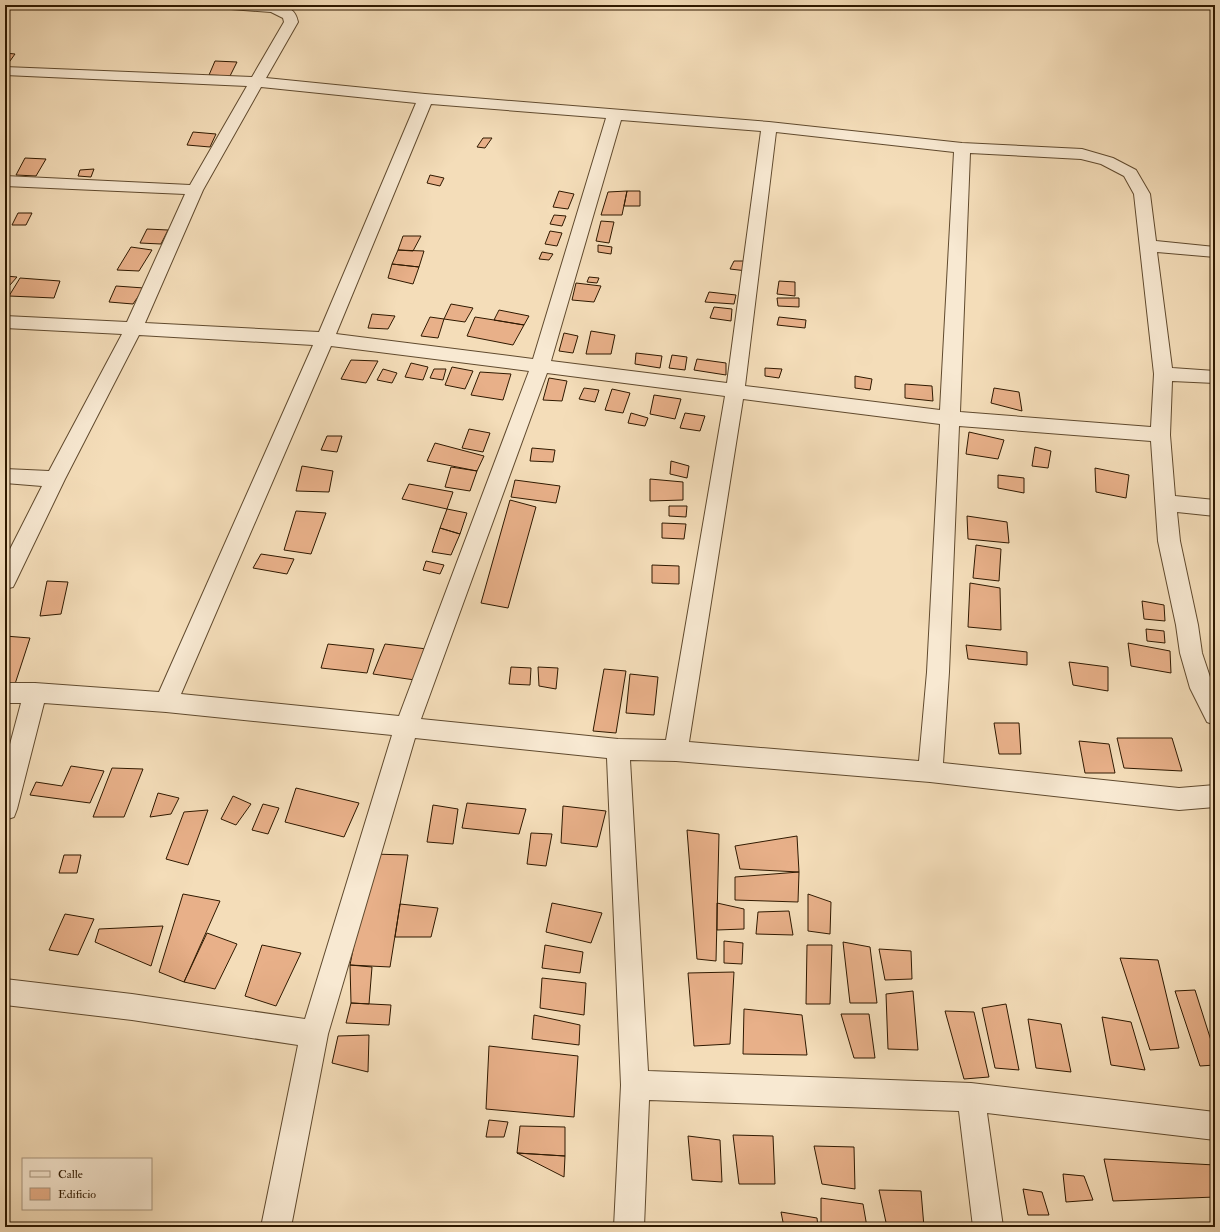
<svg xmlns="http://www.w3.org/2000/svg" width="1220" height="1232" font-family="'IM FELL Double Pica',serif">
  <style>
    .building { fill: #e8b089; stroke: #2f1900 }
    .lines { fill: none; stroke-linecap: round; stroke-linejoin: round }
    .minor-casing { stroke: #604a2e; stroke-width: 2 }
    .minor { fill: #f8e9d2; fill-rule: evenodd }
  </style>
  <rect width="100%" height="100%" fill="#f4ddb9"/>
  <filter id="stains"><feTurbulence type="fractalNoise" baseFrequency=".005" numOctaves="4"/><feColorMatrix values="0 0 0 0 .2 0 0 0 0 .09 0 0 0 0 .02 0 0 0 .5 -.17"/></filter>
  <radialGradient id="worn" r=".72"><stop offset=".6" stop-color="#630" stop-opacity="0"/><stop offset="1" stop-color="#630" stop-opacity=".3"/></radialGradient>
  <path class="building" d="M5 53 15 54 5 68Z
    M215 61 237 62 230 76 209 75Z
    M193 132 216 134 210 147 187 145Z
    M483 138H492L485 148 477 147Z
    M25 158 46 159 36 176 16 175Z
    M94 169 91 177 78 176 80 170Z
    M430 175 444 178 440 186 427 183Z
    M559 191 574 194 568 209 553 207Z
    M627 191 622 215H601L608 192Z
    M627 191H640V206H624Z
    M18 213H32L26 225H12Z
    M554 215 566 216 562 226 550 224Z
    M601 221 614 222 609 243 596 241Z
    M147 229 168 230 161 244 140 243Z
    M550 231 562 233 557 246 545 244Z
    M403 236H421L413 251 398 250Z
    M598 245 612 247 611 254 598 252Z
    M131 247 152 250 139 271 117 270Z
    M398 250 424 251 419 267 392 264Z
    M542 252 553 254 549 260 539 259Z
    M734 261H747V271L730 269Z
    M392 264 419 267 413 284 388 278Z
    M5 276 17 277 10 285H5Z
    M589 277 599 278 597 283 587 282Z
    M20 278 60 281 54 298 9 296Z
    M779 281 795 282V296L777 294Z
    M576 283 601 286 594 302 572 300Z
    M116 286 144 288 133 304 109 302Z
    M709 292 736 295 734 304 705 302Z
    M777 298H799V307L778 306Z
    M451 304 473 308 465 322 444 319Z
    M714 307 732 309 731 321 710 318Z
    M499 310 529 316 524 325 494 320Z
    M372 314 395 316 388 329 368 328Z
    M430 317 444 319 438 338 421 336Z
    M475 317 494 320 524 325 513 345 467 336Z
    M779 317 806 320 805 328 777 325Z
    M591 331 615 335 611 354H586Z
    M564 333 578 336 573 353 559 351Z
    M636 353 662 356 660 368 635 364Z
    M672 355 687 357 685 370 669 368Z
    M697 359 726 363V375L694 370Z
    M351 360 378 361 366 383 341 379Z
    M411 363 428 367 423 380 405 377Z
    M452 367 473 371 465 389 445 385Z
    M765 368 782 369 779 378 765 376Z
    M383 369 397 373 392 383 377 380Z
    M434 369H446L443 380 430 378Z
    M480 372 511 374 503 400 471 395Z
    M855 376 872 379 870 390 855 388Z
    M549 378 567 381 562 401 543 400Z
    M905 384 932 386 933 401 905 398Z
    M584 388 599 390 595 402 579 399Z
    M994 388 1019 392 1022 411 991 403Z
    M612 389 630 393 623 413 605 410Z
    M654 395 681 399 675 419 650 414Z
    M631 413 648 418 645 426 628 423Z
    M685 413 705 416 700 431 680 428Z
    M469 429 490 433 483 452 462 448Z
    M969 432 1004 440 998 459 966 454Z
    M327 436H342L337 452 321 450Z
    M435 443 484 456 477 471 427 461Z
    M1035 447 1051 451 1048 468 1032 466Z
    M532 448 555 450 553 462 530 461Z
    M671 461 689 466 687 478 670 474Z
    M302 466 333 471 329 492 296 491Z
    M451 467 477 471 470 491 445 487Z
    M1095 468 1129 475 1126 498 1096 492Z
    M998 475 1024 478V493L998 488Z
    M650 479 683 482V500L650 501Z
    M515 480 560 486 556 503 511 497Z
    M409 484 453 492 447 509 402 499Z
    M510 500 536 507 508 608 481 603Z
    M669 506H687L686 517 669 516Z
    M447 509 467 513 460 534 440 528Z
    M296 511 326 513 311 554 284 550Z
    M967 516 1007 522 1009 543 968 539Z
    M662 523 686 524 684 539 662 538Z
    M440 528 460 534 451 555 432 552Z
    M976 545 1001 549 999 581 973 578Z
    M261 554 294 559 287 574 253 568Z
    M426 561 444 565 440 574 423 570Z
    M652 565 679 566V584L652 583Z
    M47 581 68 582 61 614 40 616Z
    M970 583 1000 588 1001 630 968 627Z
    M1142 601 1164 605 1165 621 1144 619Z
    M1146 629 1164 631 1165 643 1147 641Z
    M5 636 30 638 15 684 5 685Z
    M1128 643 1170 651 1171 673 1131 666Z
    M328 644 374 649 367 673 321 668Z
    M385 644 427 649 415 680 373 674Z
    M966 645 1027 652V665L968 659Z
    M1069 662 1108 667V691L1073 685Z
    M511 667 531 668 530 685 509 684Z
    M538 667 558 668 556 689 539 686Z
    M604 669 626 671 616 733 593 731Z
    M630 674 658 677 654 715 626 713Z
    M994 723H1019L1021 754H999Z
    M1117 738H1172L1182 771 1124 768Z
    M1079 741 1109 744 1115 773H1085Z
    M71 766 104 771 90 803 30 795 36 782 62 786Z
    M112 768 143 769 124 817H93Z
    M296 788 359 803 344 837 285 822Z
    M158 793 179 798 171 814 150 817Z
    M233 796 251 804 236 825 221 819Z
    M467 803 526 809 519 834 462 828Z
    M263 804 279 808 268 834 252 830Z
    M433 805 458 809 453 844 427 842Z
    M563 806 606 811 597 847 561 843Z
    M208 810 188 865 166 859 184 812Z
    M687 830 719 834 716 961 697 959Z
    M531 833 552 834 546 866 527 864Z
    M797 836 799 872 740 869 735 846Z
    M372 854 408 855 390 967 350 965Z
    M64 855H81L77 873H59Z
    M799 872 798 902 735 900V877Z
    M183 894 220 901 184 982 159 972Z
    M808 894 831 902 830 934 808 931Z
    M552 903 602 913 591 943 546 932Z
    M717 903 744 909V929L717 930Z
    M400 904 438 908 431 937H395Z
    M789 911 793 935 756 934 758 912Z
    M65 914 94 919 78 955 49 950Z
    M163 926 151 966 95 942 99 929Z
    M207 933 237 944 215 989 184 982Z
    M724 941 743 943 742 964 724 963Z
    M843 942 870 947 877 1003H850Z
    M262 945 301 953 276 1006 245 996Z
    M545 945 583 952 580 973 542 968Z
    M807 945H832L830 1004H806Z
    M879 949 911 951 912 979 885 980Z
    M1120 958 1158 960 1179 1048 1150 1050Z
    M350 965 372 967 369 1004 351 1003Z
    M734 972 730 1044 694 1046 688 973Z
    M542 978 586 983 584 1015 540 1008Z
    M1195 990 1215 1053V1065L1200 1066 1175 991Z
    M913 991 918 1050 888 1049 886 994Z
    M351 1003 391 1005 389 1025 346 1023Z
    M1006 1004 1019 1070 995 1068 982 1008Z
    M744 1009 802 1015 807 1055 743 1054Z
    M945 1011 974 1012 989 1077 964 1079Z
    M841 1014H869L875 1058H854Z
    M534 1015 580 1025 579 1045 532 1039Z
    M1102 1017 1131 1022 1145 1070 1111 1065Z
    M1028 1019 1061 1024 1071 1072 1036 1068Z
    M369 1035 368 1072 332 1063 338 1036Z
    M489 1046 578 1056 574 1117 486 1109Z
    M489 1120 508 1122 504 1137H486Z
    M520 1126 565 1127V1156L517 1153Z
    M733 1135 773 1136 775 1184H739Z
    M688 1136 720 1140 722 1182 692 1180Z
    M814 1146 854 1147 855 1189 822 1184Z
    M517 1153 565 1156 564 1177Z
    M1104 1159 1215 1165V1197L1113 1201Z
    M1063 1174 1084 1176 1093 1200 1066 1202Z
    M1023 1189 1042 1192 1049 1215H1028Z
    M879 1190 921 1191 924 1227H887Z
    M821 1198 863 1204 867 1227H821Z
    M781 1212 817 1218 818 1227H784Z"/>
  <g class="lines">
    <defs>
      <path id="minor" d="M224 5C239 5 278 1 290 9 295 12 297 17 298 22L266 78 425 94 769 122 962 143 1082 149 1113 158 1136 170 1150 194 1156 241 1215 247V257L1157 252 1172 368 1215 371V383L1172 381 1170 435 1175 496 1215 500V516L1177 512 1180 541 1198 625 1202 653 1215 692V725L1207 722 1190 688 1180 653 1176 625 1158 541 1151 441 959 426 949 672 943 763 1179 788 1215 785V807L1179 810 930 782 676 761 630 760 648 1071 971 1083 1215 1112V1140L987 1113 1003 1227H973L959 1111 649 1100 644 1227H614L621 1085 607 758 415 738 328 1034 291 1227H261L298 1045 132 1020 5 1005V979L132 994 305 1019 392 735 166 712 44 703 17 809 14 817 5 820V763L21 703H5V683H35L159 692 313 345 139 335 65 479 16 581 13 587 5 589V559L42 486 5 483V469L49 471 122 334 5 328V316L127 322 185 194 5 186V176L190 185 247 86 5 75V67L252 77 284 22 283 18 271 12 231 9 226 8ZM261 87 416 103 319 332 145 323 203 190ZM431 104 606 118 533 359 336 334ZM621 120 761 131 727 383 551 361ZM776 132 954 152 940 410 745 386ZM970 153 1081 159 1101 164 1124 176 1134 194 1154 374 1151 427 960 412ZM331 346 529 371 399 716 181 694ZM547 373 725 396 666 740 618 739 421 719ZM743 399 940 424 927 672 919 761 689 742Z"/>
    </defs>
    <use href="#minor" class="minor-casing"/>
    <use href="#minor" class="minor"/>
  </g>
  <rect width="1220" height="1232" fill="none" stroke="#f4ddb9" stroke-width="20"/>
  <rect x="6" y="6" width="1208" height="1220" fill="none" stroke="#2f1900" stroke-width="2"/>
  <rect x="10" y="10" width="1200" height="1212" fill="none" stroke="#2f1900"/>
  <rect x="22" y="1158" width="130" height="52" fill="#f8e9d2" stroke="#a8967e"/>
  <rect x="30" y="1171" width="20" height="6" fill="#f8e9d2" stroke="#a8967e"/>
  <text x="58" y="1178" font-size="12" fill="#2f1900">Calle</text>
  <rect x="30" y="1188" width="20" height="12" fill="#e8b089" stroke="#a8967e"/>
  <text x="58" y="1198" font-size="12" fill="#2f1900">Edificio</text>
  <rect width="100%" height="100%" filter="url(#stains)"/>
  <rect width="100%" height="100%" fill="url(#worn)"/>
</svg>
